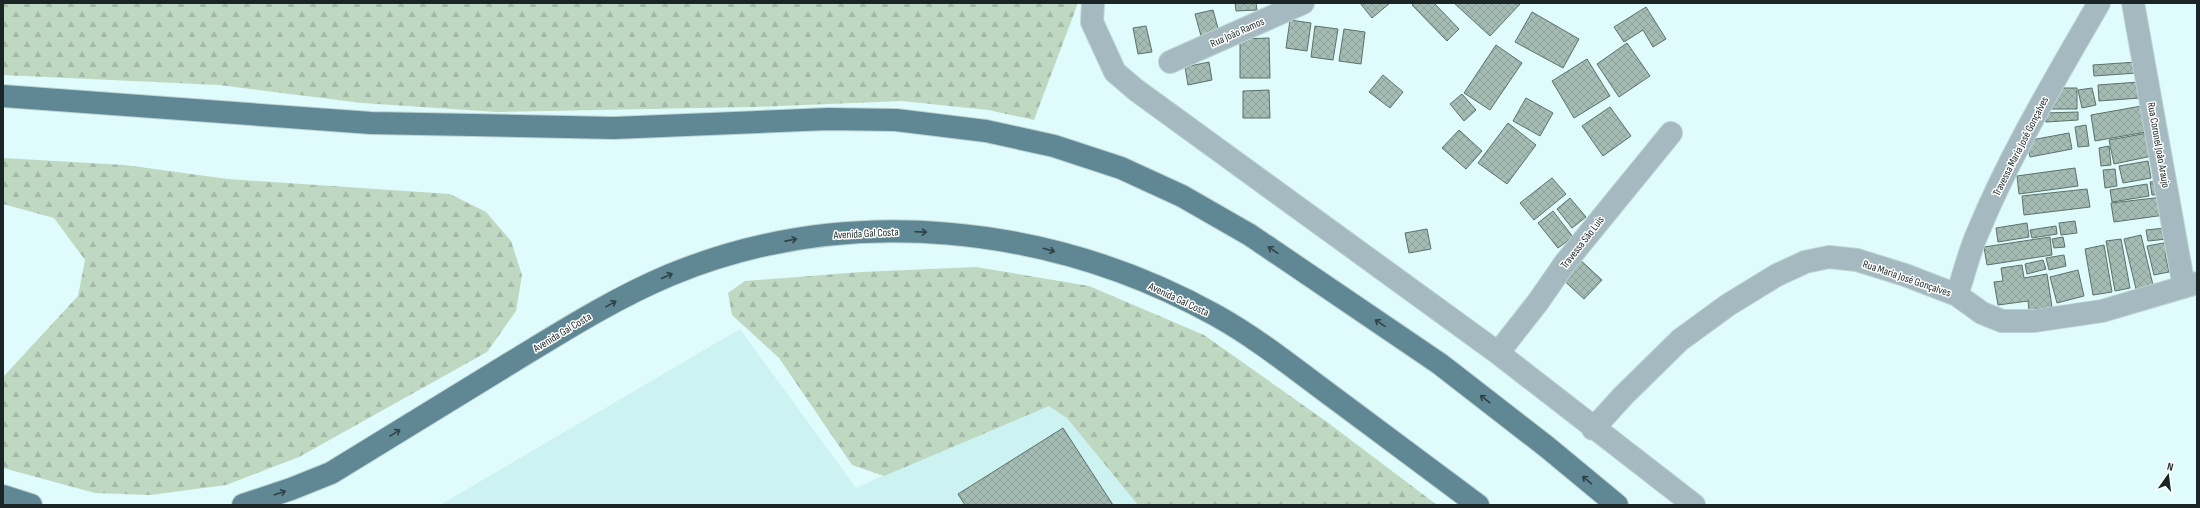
<svg xmlns="http://www.w3.org/2000/svg" width="2200" height="508" font-family="'Sofia Sans Condensed',sans-serif">
  <style>
    .built { fill: #cdf2f2 }
    .forest { fill: url(#forest-firs) }
    .building { fill: url(#building-cross-hatch); stroke: #5b7169 }
    .lines { fill: none; stroke-linecap: round; stroke-linejoin: round }
    .minor-casing { stroke: #bdd4d4; stroke-width: 24 }
    .major-casing { stroke: #bdd4d4; stroke-width: 24 }
    .minor { stroke: #a4b9c0; stroke-width: 22 }
    .major { stroke: #608794; stroke-width: 22 }
    .oneway { stroke: #304246 }
    .labels { text-anchor: middle; stroke-width: 3; stroke-linejoin: round; paint-order: stroke }
    .street-label { font-size: 11px; fill: #1b2525; stroke: #fff }
  </style>
  <defs>
    <pattern id="forest-firs" width="22" height="20" patternUnits="userSpaceOnUse"><rect width="22" height="20" fill="#bfd8c2"/><path d="M5 1l3.5 6h-7zM16 11l3.5 6h-7z" fill="#a4b9a7"/></pattern>
    <pattern id="building-cross-hatch" width="8" height="8" patternUnits="userSpaceOnUse"><rect width="8" height="8" fill="#a5bcb4"/><path d="M0 0l8 8M0 8l8-8" fill="none" stroke="#8da19b"/></pattern>
  </defs>
  <rect width="100%" height="100%" fill="#e0fbfb"/>
  <path class="built" d="M740 329 856 488 1054 398 1148 505H440Z"/>
  <path class="forest" d="M3 3H1078L1034 120 988 110 902 101 753 107 497 112 362 103 219 85 3 75Z
    M3 158 125 165 228 179 450 194 486 212 511 241 522 275 516 311 487 352 299 457 226 485 150 495 95 493 3 468V377L78 296 85 260 54 218 3 204Z
    M976 267 1089 286 1204 335 1327 422 1437 505H1138L1067 418 1049 406 884 476 852 465 779 358 732 315 728 293 745 281 861 272Z"/>
  <path class="building" d="M1235 3H1256L1257 10 1236 11Z
    M1360 3H1390L1372 18Z
    M1415 3H1434L1459 29 1447 41 1412 5Z
    M1454 3H1521L1490 36Z
    M1646 7 1666 39 1653 47 1643 30 1624 42 1614 27Z
    M1213 10 1219 32 1201 36 1195 14Z
    M1532 12 1579 39 1563 68 1515 42Z
    M1290 20 1311 23 1307 51 1286 48Z
    M1146 26 1152 52 1138 54 1133 28Z
    M1315 26 1338 29 1333 60 1311 57Z
    M1344 29 1365 32 1361 64 1339 61Z
    M1269 38 1270 78H1240V39Z
    M1627 43 1650 76 1619 97 1597 64Z
    M1496 45 1522 63 1490 110 1464 93Z
    M1587 59 1610 96 1574 118 1552 81Z
    M1209 62 1212 80 1188 85 1185 67Z
    M2137 62V73L2094 76 2093 65Z
    M1383 75 1403 92 1390 108 1369 92Z
    M2139 82 2140 98 2099 101 2098 85Z
    M2051 88H2077V109H2051Z
    M2092 88 2096 105 2082 108 2078 90Z
    M1269 90 1270 118H1243V91Z
    M1462 94 1476 110 1464 121 1450 104Z
    M1526 98 1553 113 1540 136 1513 121Z
    M2147 105 2152 131 2095 141 2091 115Z
    M1610 107 1631 136 1603 156 1582 126Z
    M2078 112V120L2046 122 2045 113Z
    M1508 123 1536 145 1507 184 1478 163Z
    M2086 125 2089 146 2078 147 2075 127Z
    M1459 130 1482 151 1466 169 1442 148Z
    M2069 133 2072 149 2030 157 2026 141Z
    M2148 133 2152 156 2114 164 2109 140Z
    M2109 146 2111 165 2101 166 2099 148Z
    M2148 161 2151 178 2123 183 2119 166Z
    M2075 168 2078 186 2019 194 2017 176Z
    M2115 169 2117 186 2105 188 2103 170Z
    M1552 178 1566 194 1534 220 1520 203Z
    M2161 181 2162 194 2152 195 2150 182Z
    M2147 184 2149 196 2112 202 2110 190Z
    M2087 189 2090 207 2024 215 2022 196Z
    M2163 197 2165 215 2114 222 2111 203Z
    M1570 198 1586 217 1572 228 1557 209Z
    M1553 211 1573 237 1558 248 1538 223Z
    M2075 221 2077 233 2061 235 2059 223Z
    M2027 223 2029 237 1998 242 1996 228Z
    M2056 226 2057 234 2032 238 2030 230Z
    M2165 228 2167 239 2148 241 2146 230Z
    M1427 229 1431 249 1409 253 1405 233Z
    M2141 235 2153 285 2136 289 2124 239Z
    M2050 237 2052 255 1987 265 1984 247Z
    M2063 237 2065 247 2054 248 2052 239Z
    M2121 239 2130 288 2115 291 2106 241Z
    M2169 242 2172 253 2165 254 2169 272 2154 275 2147 246Z
    M2104 245 2112 292 2093 295 2085 249Z
    M2064 255 2066 266 2049 270 2046 258Z
    M1577 257 1602 280 1584 299 1559 276Z
    M2043 260 2046 269 2027 274 2025 264Z
    M2022 265 2024 278 2047 274 2052 307 2029 310 2028 301 1998 305 1994 282 2003 281 2001 268Z
    M2078 270 2084 296 2057 303 2050 277Z
    M1063 428 1113 505H965L958 494Z"/>
  <g class="lines">
    <defs>
      <path id="minor" d="M1093 3 1092 22 1115 72 1136 90 1498 353 1694 505
        M2133 3 2184 287
        M1170 62 1303 3
        M1957 295C1964 274 1969 252 1978 232 2011 152 2056 78 2099 3
        M1498 353 1538 302 1565 263 1671 133
        M1593 429 1623 396 1680 340 1728 305 1777 275 1805 262 1829 257 1857 260 1905 275 1957 295 1982 313 2002 321H2034L2102 311 2197 283"/>
      <path id="major" d="M3 96 371 123 614 128 828 119 896 120 986 131 1054 146 1121 168 1182 196 1250 235 1440 364 1547 447 1617 505
        M3 496 31 505
        M243 505 291 489 331 473C391 436 452 399 512 362 563 331 615 298 670 275 847 202 1051 224 1217 316 1258 339 1295 369 1333 397 1381 433 1430 469 1478 505"/>
    </defs>
    <use href="#minor" class="minor-casing"/>
    <use href="#major" class="major-casing"/>
    <use href="#minor" class="minor"/>
    <use href="#major" class="major"/>
  </g>
  <defs><path id="oneway-shaft" d="M-6 0H5M1.5-3L5.5 0L1.5 3" fill="none" stroke-width="1.6" stroke-linecap="round" stroke-linejoin="round"/></defs>
  <g class="oneway">
    <use href="#oneway-shaft" transform="translate(921 232) rotate(2)"/>
    <use href="#oneway-shaft" transform="translate(791 240) rotate(-11)"/>
    <use href="#oneway-shaft" transform="translate(1049 250) rotate(16)"/>
    <use href="#oneway-shaft" transform="translate(1273 250) rotate(-146)"/>
    <use href="#oneway-shaft" transform="translate(667 276) rotate(-24)"/>
    <use href="#oneway-shaft" transform="translate(611 304) rotate(-29)"/>
    <use href="#oneway-shaft" transform="translate(1380 323) rotate(-146)"/>
    <use href="#oneway-shaft" transform="translate(1485 399) rotate(-142)"/>
    <use href="#oneway-shaft" transform="translate(395 433) rotate(-32)"/>
    <use href="#oneway-shaft" transform="translate(1587 480) rotate(-140)"/>
    <use href="#oneway-shaft" transform="translate(280 493) rotate(-18)"/>
  </g>
  <g class="labels">
    <g class="street-label">
      <text transform="translate(1237 32) rotate(-24)" y="4">Rua João Ramos</text>
      <text transform="translate(2159 145) rotate(80)" y="4">Rua Coronel João Araujo</text>
      <text transform="translate(2020 146) rotate(-63)" y="4">Travessa Maria José Gonçalves</text>
      <text transform="translate(866 233) rotate(-3)" y="4">Avenida Gal Costa</text>
      <text transform="translate(1582 242) rotate(-52)" y="4">Travessa São Luis</text>
      <text transform="translate(1907 278) rotate(19)" y="4">Rua Maria José Gonçalves</text>
      <text transform="translate(1179 299) rotate(25)" y="4">Avenida Gal Costa</text>
      <text transform="translate(562 332) rotate(-31)" y="4">Avenida Gal Costa</text>
    </g>
  </g>
  <rect width="2200" height="508" fill="none" stroke="#1b2525" stroke-width="8"/>
  <g transform="translate(2168 476) rotate(14)" stroke="#ffffff" stroke-width="3" paint-order="stroke">
  <path d="M0-3L7 15L0 10L-7 15Z" fill="#1b2525"/>
  <text y="-6" font-size="11" font-weight="bold" text-anchor="middle" fill="#1b2525">N</text>
  </g>
</svg>
